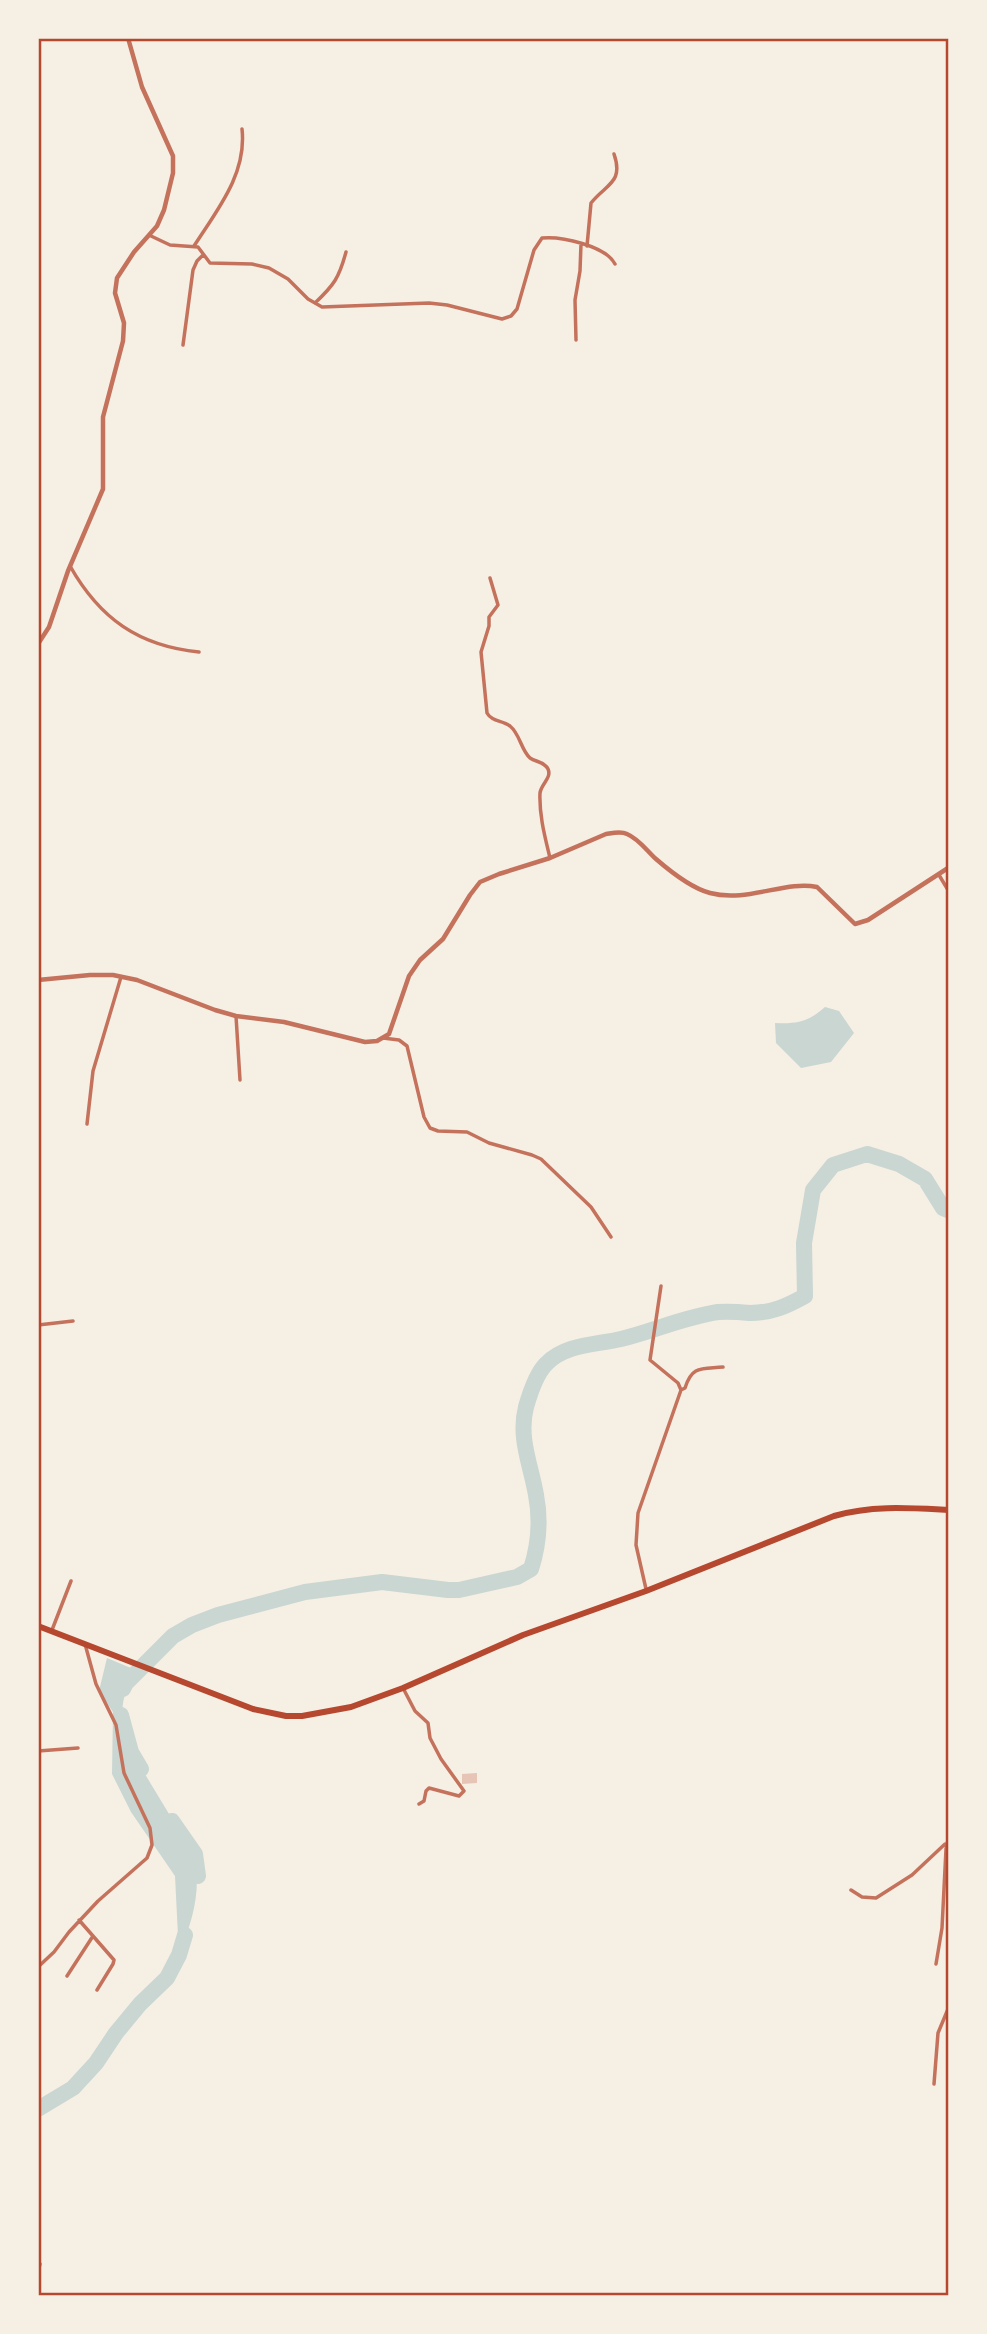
<svg xmlns="http://www.w3.org/2000/svg" width="987" height="2334" font-family="Lato,sans-serif">
  <style>
    .water { fill: #c9d6d2 }
    .lines { fill: none; stroke-linecap: round; stroke-linejoin: round }
    .river { stroke: #c9d6d2; stroke-width: 16 }
    .building { fill: #e6c5b7 }
    .minor { stroke: #c5725c; stroke-width: 3.5 }
    .tertiary { stroke: #c5725c; stroke-width: 4.5 }
    .primary { stroke: #b5482f; stroke-width: 6 }
    .neatline { fill: none; stroke: #b5482f; stroke-width: 2.5 }
  </style>
  <rect width="100%" height="100%" fill="#f6efe4"/>
  <path class="water" d="M825 1007 839 1011 854 1033 831 1062 801 1068 776 1043 775 1023C797 1024 808 1022 825 1007Z
    M107 1658 138 1671C117 1698 120 1719 131 1751L195 1857C201 1895 192 1921 179 1955L175 1876 131 1812 112 1774 113 1712 99 1691Z"/>
  <g class="lines">
    <path class="river" d="M123 1689 126 1683 173 1636 192 1625 218 1615 305 1592 382 1582 448 1590H459L517 1577 531 1569C539 1544 541 1521 536 1495 531 1465 518 1438 526 1407 530 1393 536 1374 546 1364 565 1344 596 1345 621 1339 654 1331 684 1317 718 1312 729 1311 740 1312 750 1313 772 1313 787 1306 805 1296L804 1243 813 1190 833 1165 867 1154 899 1164 925 1179 943 1208 948 1210
      M121 1715 131 1752 141 1769
      M172 1821 195 1854 198 1876
      M38 2109 73 2088 96 2063 116 2033 140 2004 167 1978 179 1955 185 1935"/>
  </g>
  <path class="building" d="M477 1773V1783L462 1784V1774Z"/>
  <g class="lines">
    <path class="minor" d="M151 236 170 245 198 247 210 263 252 264 269 268 288 279 308 299 322 307 429 303 447 305 502 319 511 316 517 309 534 250 542 238C561 236 606 246 615 264
      M194 246C217 210 247 174 242 129
      M587 246 591 203C606 184 624 183 614 154
      M315 303C334 285 339 278 346 252
      M576 340 575 300 580 271 581 244
      M183 345 193 270 197 261 203 255
      M70 566C100 619 139 646 199 652
      M490 578 498 605 489 617V626L481 652 487 713C492 722 502 720 510 726 520 734 521 750 530 758 536 762 545 762 548 769 552 778 541 784 540 793 539 815 545 837 550 858
      M939 875 948 890
      M236 1016 240 1080
      M383 1038 399 1040 407 1046 424 1117 430 1128 438 1131 467 1132 489 1143 532 1155 541 1159 591 1207 611 1237
      M87 1124 93 1071 121 977
      M38 1325 73 1321
      M681 1390 685 1388C692 1365 702 1369 723 1367
      M646 1589 636 1545 638 1513 681 1390 678 1383 650 1360 661 1286
      M52 1630 71 1581
      M403 1688 415 1711 428 1723 430 1738 441 1759 464 1791 459 1796 429 1788 426 1791 424 1801 419 1804
      M38 1751 78 1748
      M851 1890 862 1897 876 1898 912 1875 945 1844
      M79 1920 114 1960 113 1964 97 1990
      M936 1964 942 1928 946 1849 948 1840
      M38 1967 54 1952 69 1932 98 1901 147 1858 152 1845 150 1828 124 1773 116 1725 96 1684 85 1644
      M67 1976 93 1936
      M934 2084 938 2033 948 2009
      M38 2272 40 2264"/>
    <path class="tertiary" d="M38 644 49 627 68 571 103 489V417L123 341 124 323 115 293 117 278 134 252 157 226 164 210 173 173V156L142 87 128 38
      M38 980 90 975H113L137 980 215 1010 236 1016 284 1022 365 1042 377 1041 389 1034 409 976 420 960 443 939 470 895 480 882 499 874 550 858 606 834C613 833 621 831 627 834 639 839 647 851 656 859 671 872 691 888 710 893 747 903 786 880 817 887L855 924 868 920 948 868"/>
    <path class="primary" d="M38 1626 253 1709 286 1716H302L351 1707 403 1688 523 1635 646 1591 834 1516C872 1505 910 1508 948 1510"/>
  </g>
  <rect width="987" height="2334" fill="none" stroke="#f6efe4" stroke-width="80"/>
  <rect x="40" y="40" width="907" height="2254" class="neatline"/>
</svg>
